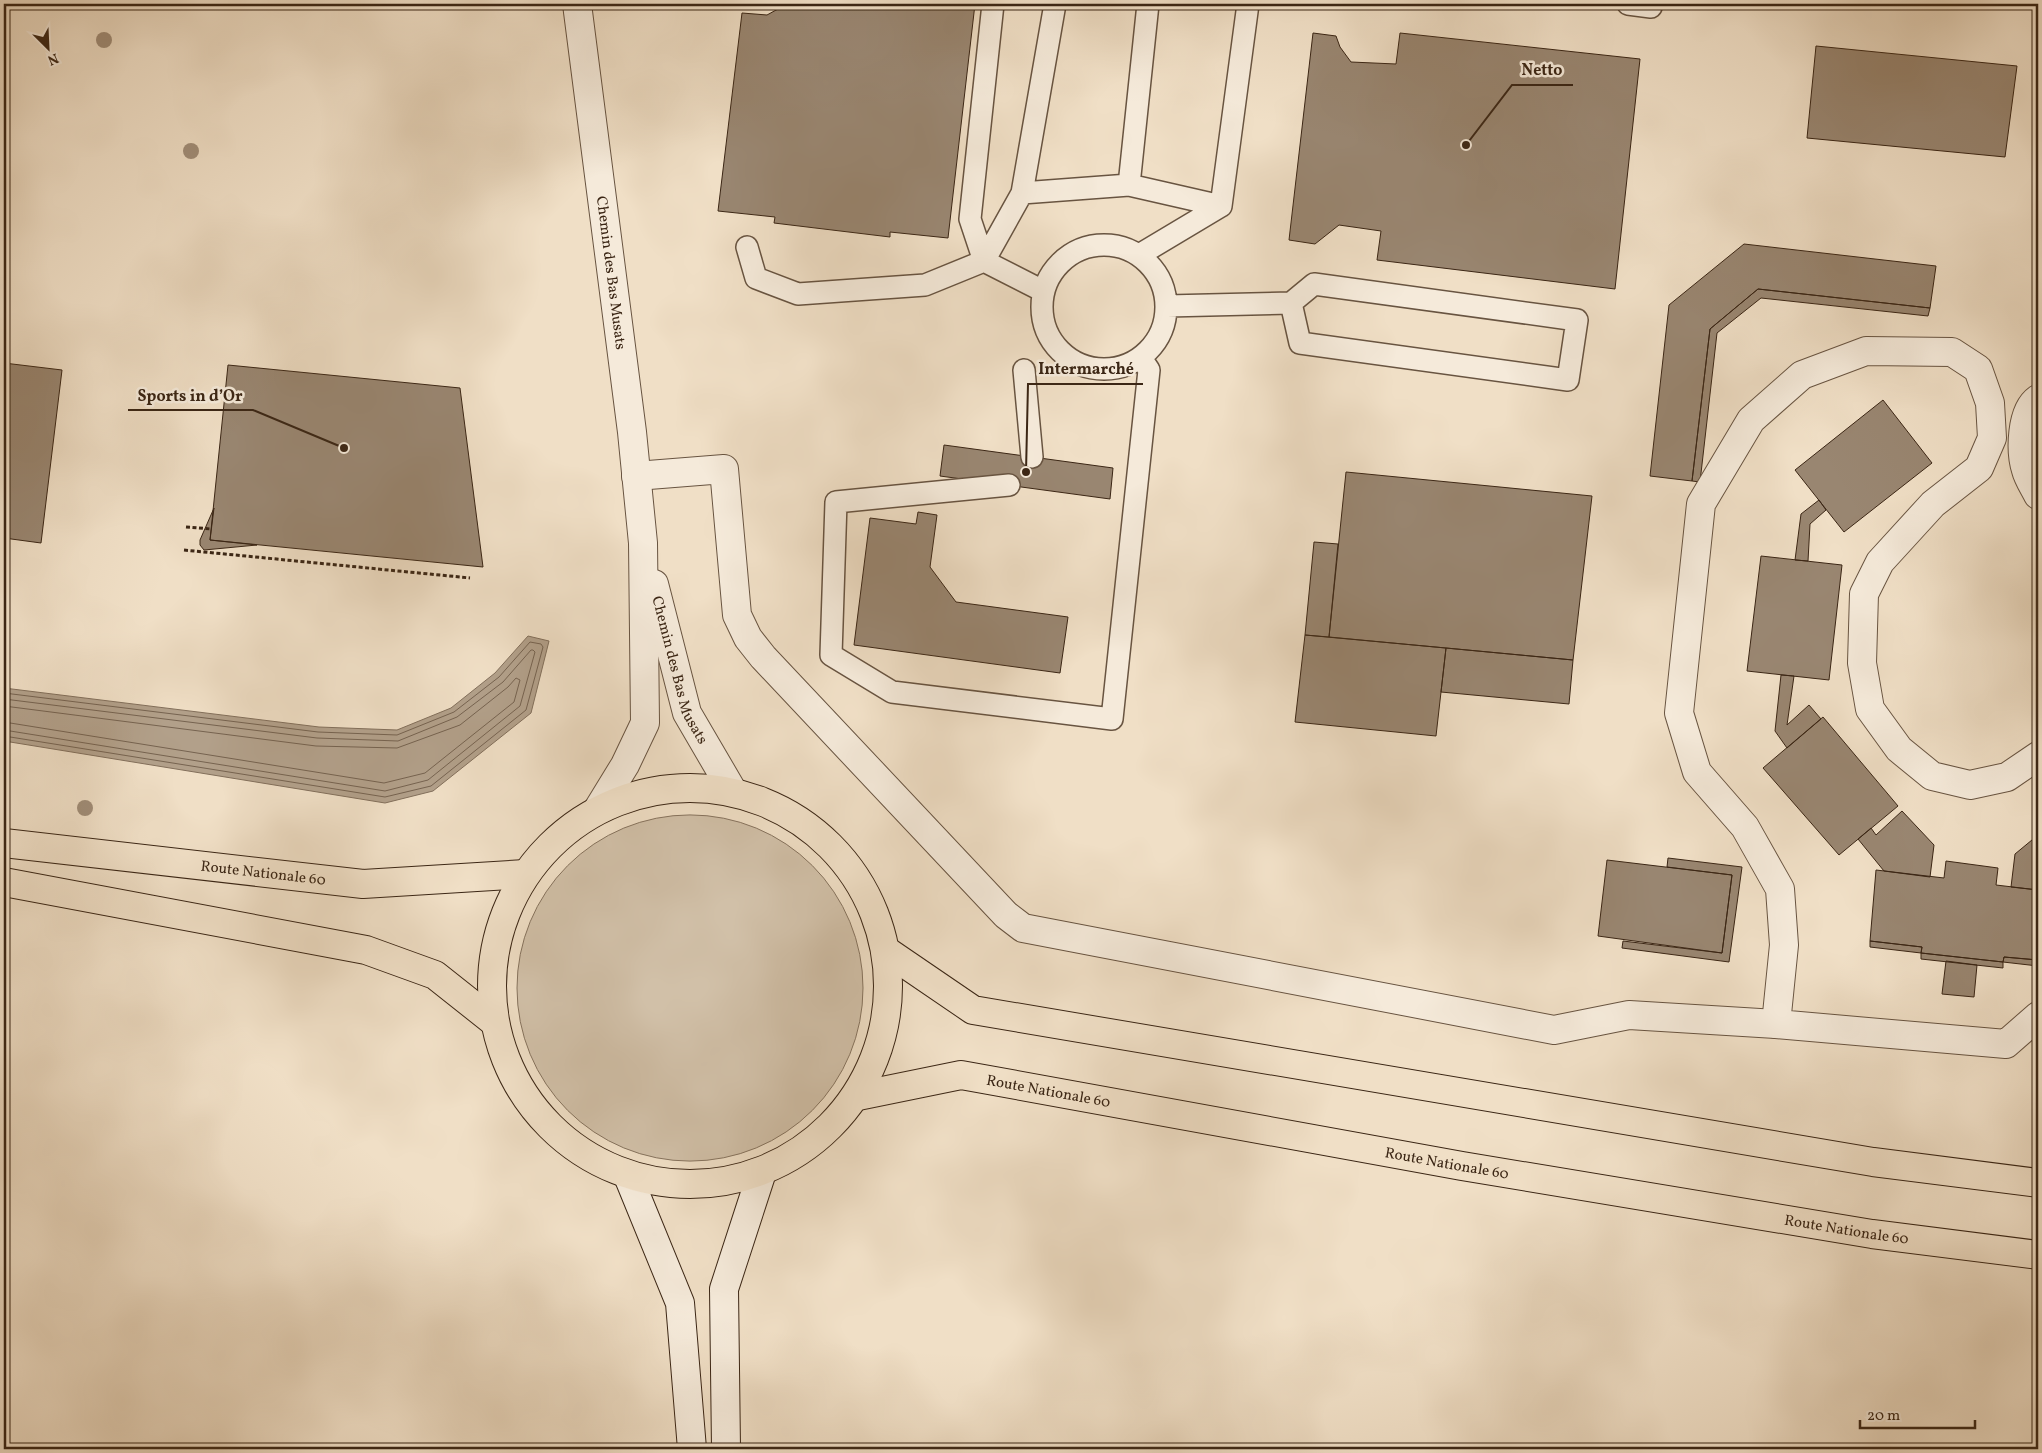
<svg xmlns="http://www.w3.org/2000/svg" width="2042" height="1453" font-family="Vollkorn,serif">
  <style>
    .green { fill: #d1c0a8; stroke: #86735e }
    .water { fill: #b2a08a; stroke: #826f5b }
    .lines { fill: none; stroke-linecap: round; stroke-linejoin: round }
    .shore { stroke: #766350; stroke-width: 1 }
    .building { fill: #998671; stroke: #3b2615 }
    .lane-casing { stroke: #685441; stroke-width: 24 }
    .street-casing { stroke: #685441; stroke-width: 30 }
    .secondary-casing { stroke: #3b2615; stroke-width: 30 }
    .primary-casing { stroke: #3b2615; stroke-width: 30 }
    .path { stroke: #3b2615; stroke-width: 3; stroke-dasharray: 4 2.5; stroke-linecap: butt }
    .lane { stroke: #f5eada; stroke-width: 21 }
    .street { stroke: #f5eada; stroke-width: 28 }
    .secondary { stroke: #f5eada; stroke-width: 28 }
    .primary { stroke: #f0dfc6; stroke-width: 28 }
    .tree { fill: #a18e79 }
    .labels { text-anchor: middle; stroke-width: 5; stroke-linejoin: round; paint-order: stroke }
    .street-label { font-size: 15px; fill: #3b2615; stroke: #f5eada }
    .leader { fill: none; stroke: #3b2615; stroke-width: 2 }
    .callout-dot { fill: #3b2615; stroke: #f5eada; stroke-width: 2 }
    .callout-label { font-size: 16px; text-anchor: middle; font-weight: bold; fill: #3b2615; stroke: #f5eada; stroke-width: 5; stroke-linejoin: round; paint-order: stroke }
  </style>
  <rect width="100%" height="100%" fill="#f0dfc6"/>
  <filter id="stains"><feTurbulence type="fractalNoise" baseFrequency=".004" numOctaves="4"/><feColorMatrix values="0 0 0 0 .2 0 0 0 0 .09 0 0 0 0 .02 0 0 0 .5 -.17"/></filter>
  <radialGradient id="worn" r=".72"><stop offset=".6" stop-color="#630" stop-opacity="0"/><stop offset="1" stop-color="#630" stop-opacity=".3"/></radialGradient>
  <path class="green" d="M517 988a173 173 0 1 1 346 0a173 173 0 1 1-346 0Z"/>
  <path class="water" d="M528 636 549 641 531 713 433 791 385 803 4 741V688L319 727 397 730 451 708 495 673Z"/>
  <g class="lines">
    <path class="shore" d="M4 693 318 732 397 735 454 712 499 677 530 642 541 644 543 647 526 710 431 786 385 797 4 736
      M4 699 317 738 398 741 457 717 503 682 531 650H533L535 652 520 706 428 780 385 791 4 730
      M4 706 316 746 397 748 460 725 508 687 516 678 520 680 514 702 425 773 384 783 4 722"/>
  </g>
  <path class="building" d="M787 4H975L948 238 890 232V237L774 223 775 217 718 211 742 13 767 15Z
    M1313 33 1336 36 1340 47 1351 62 1396 64 1400 33 1640 59 1615 289 1377 260 1381 231 1339 225 1315 244 1289 240Z
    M1816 46 2017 66 2005 157 1807 138Z
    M1744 244 1936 266 1930 308 1758 289 1710 329 1692 481 1650 476 1669 305Z
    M1758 289 1930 308 1928 316 1761 298 1717 333 1700 482 1692 481 1710 329Z
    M4 363 62 370 41 543 4 538Z
    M228 365 460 388 483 567 210 540Z
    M1883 400 1932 463 1844 532 1795 470Z
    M944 445 1113 468 1110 499 940 476Z
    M1346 472 1592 496 1573 660 1329 637Z
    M1819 500 1826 510 1810 524 1808 561 1795 560 1801 514Z
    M214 508 210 540 257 545 204 550 200 545V540Z
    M918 512 937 515 930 567 956 602 1068 617 1060 673 854 645 870 518 916 524Z
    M1314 542 1338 544 1329 637 1305 635Z
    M1761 556 1842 565 1829 680 1747 671Z
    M1305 635 1446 648 1436 736 1295 722Z
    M1446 648 1573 660 1569 704 1441 692Z
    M1781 675 1794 676 1787 725 1809 705 1821 719 1787 748 1775 731Z
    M1823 717 1898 806 1839 855 1763 768Z
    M1902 811 1934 845 1930 877 1884 871 1858 839 1871 828 1876 835Z
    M2038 835V890L2011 887 2015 854Z
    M1668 858 1742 867 1729 962 1622 948 1623 941 1722 953 1732 875 1667 867Z
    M1607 860 1732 875 1722 953 1598 936Z
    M1946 861 1998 868 1996 885 2038 890V960L2004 957 2003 962 1921 953 1922 947 1870 941 1876 870 1944 878Z
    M1870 941 1922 947 1921 953 1870 947Z
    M1921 953 2003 962V968L1921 959Z
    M2004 957 2038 960V966L2003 962Z
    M1946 961 1977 965 1974 997 1942 994Z"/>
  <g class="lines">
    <defs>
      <path id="lane" d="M993 4 970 219 984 261 1022 193 1055 4
        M1628 4 1651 7
        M1129 185 1221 206
        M1022 193 1129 185 1148 4
        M1042 307a62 62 0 1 1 124 0a62 62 0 1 1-124 0Z
        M747 247 756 278 798 294 925 285 984 261 1043 291
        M1139 255 1221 206 1248 4
        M1167 306 1291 303 1314 284 1577 320 1568 380 1300 343 1291 303
        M1024 370 1032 457
        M1009 485 836 502 831 655 892 692 1112 719 1149 370 1141 358"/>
      <g id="street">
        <path id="s1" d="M577 4 632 432 643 543 645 723 625 765 598 809"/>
        <path d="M2038 399C2021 411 2020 451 2026 470 2028 478 2034 487 2038 495"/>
        <path d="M636 476 724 469 737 615 748 638 763 657 1006 915 1023 928 1554 1030 1629 1015 1776 1024"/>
        <path id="s2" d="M654 584 687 713 732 790"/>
        <path d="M2038 756 2007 777 1970 785 1932 776 1899 749 1870 709 1862 663 1864 594 1880 562 1933 504 1979 468 1992 438 1990 403 1978 369 1952 352 1866 351 1802 375 1751 420 1701 504 1679 713 1697 772 1745 827 1780 889 1784 945 1776 1024 2006 1044 2038 1016"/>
      </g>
      <path id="secondary" d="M628 1176 680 1303 692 1449
        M726 1449 724 1289 762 1172"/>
      <g id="primary">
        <circle cx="690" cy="986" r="198"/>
        <path id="s3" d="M4 843 363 884 525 874"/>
        <path d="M4 882 366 950 435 975 493 1021"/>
        <path d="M888 952 973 1010 1873 1162 2038 1183"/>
        <path id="s4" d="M858 1096 961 1075 1462 1166 1872 1234 2038 1255"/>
      </g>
    </defs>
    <use href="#lane" class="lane-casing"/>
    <use href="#street" class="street-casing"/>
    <use href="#secondary" class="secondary-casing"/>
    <use href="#primary" class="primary-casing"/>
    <path class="path" d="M186 527 211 529
      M184 550 470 578"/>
    <use href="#lane" class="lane"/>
    <use href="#street" class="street"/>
    <use href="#secondary" class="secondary"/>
    <use href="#primary" class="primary"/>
  </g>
  <g class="tree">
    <circle cx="104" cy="40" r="8"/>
    <circle cx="191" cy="151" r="8"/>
    <circle cx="85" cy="808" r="8"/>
  </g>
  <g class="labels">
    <g class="street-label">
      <text dy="5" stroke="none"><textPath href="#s1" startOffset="271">Chemin des Bas Musats</textPath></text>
      <text dy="5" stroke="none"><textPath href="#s2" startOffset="90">Chemin des Bas Musats</textPath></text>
      <text dy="5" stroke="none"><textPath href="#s3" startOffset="261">Route Nationale 60</textPath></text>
      <text dy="5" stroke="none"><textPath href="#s4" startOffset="194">Route Nationale 60</textPath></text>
      <text dy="5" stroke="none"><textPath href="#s4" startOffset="599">Route Nationale 60</textPath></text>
      <text dy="5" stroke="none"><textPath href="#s4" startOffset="1004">Route Nationale 60</textPath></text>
    </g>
  </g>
  <path class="leader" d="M1466 145L1512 85H1573M1026 472L1028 384H1143M344 448L253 410H128"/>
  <g class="callout-dot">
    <circle cx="1466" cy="145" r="5"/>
    <circle cx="1026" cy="472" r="5"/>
    <circle cx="344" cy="448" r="5"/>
  </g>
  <g class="callout-label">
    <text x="1542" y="75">Netto</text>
    <text x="1086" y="374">Intermarché</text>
    <text x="190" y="401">Sports in d’Or</text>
  </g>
  <rect width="2042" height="1453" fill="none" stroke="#f0dfc6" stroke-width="20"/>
  <rect x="5" y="5" width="2032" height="1443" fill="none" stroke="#3b2615" stroke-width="2.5"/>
  <rect x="10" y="10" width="2022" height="1433" fill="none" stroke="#3b2615"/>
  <g transform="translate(48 48) rotate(156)" stroke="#f5eada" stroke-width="4" paint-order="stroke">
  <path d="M0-4L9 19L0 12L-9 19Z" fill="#3b2615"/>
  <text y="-8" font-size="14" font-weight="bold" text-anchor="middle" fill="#3b2615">N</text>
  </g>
  <path d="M1860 1420v8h115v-8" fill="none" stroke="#3b2615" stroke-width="2.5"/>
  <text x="1867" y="1420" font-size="15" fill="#3b2615" stroke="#f5eada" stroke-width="4" paint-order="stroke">20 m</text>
  <rect width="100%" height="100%" filter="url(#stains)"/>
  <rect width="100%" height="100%" fill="url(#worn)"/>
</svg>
